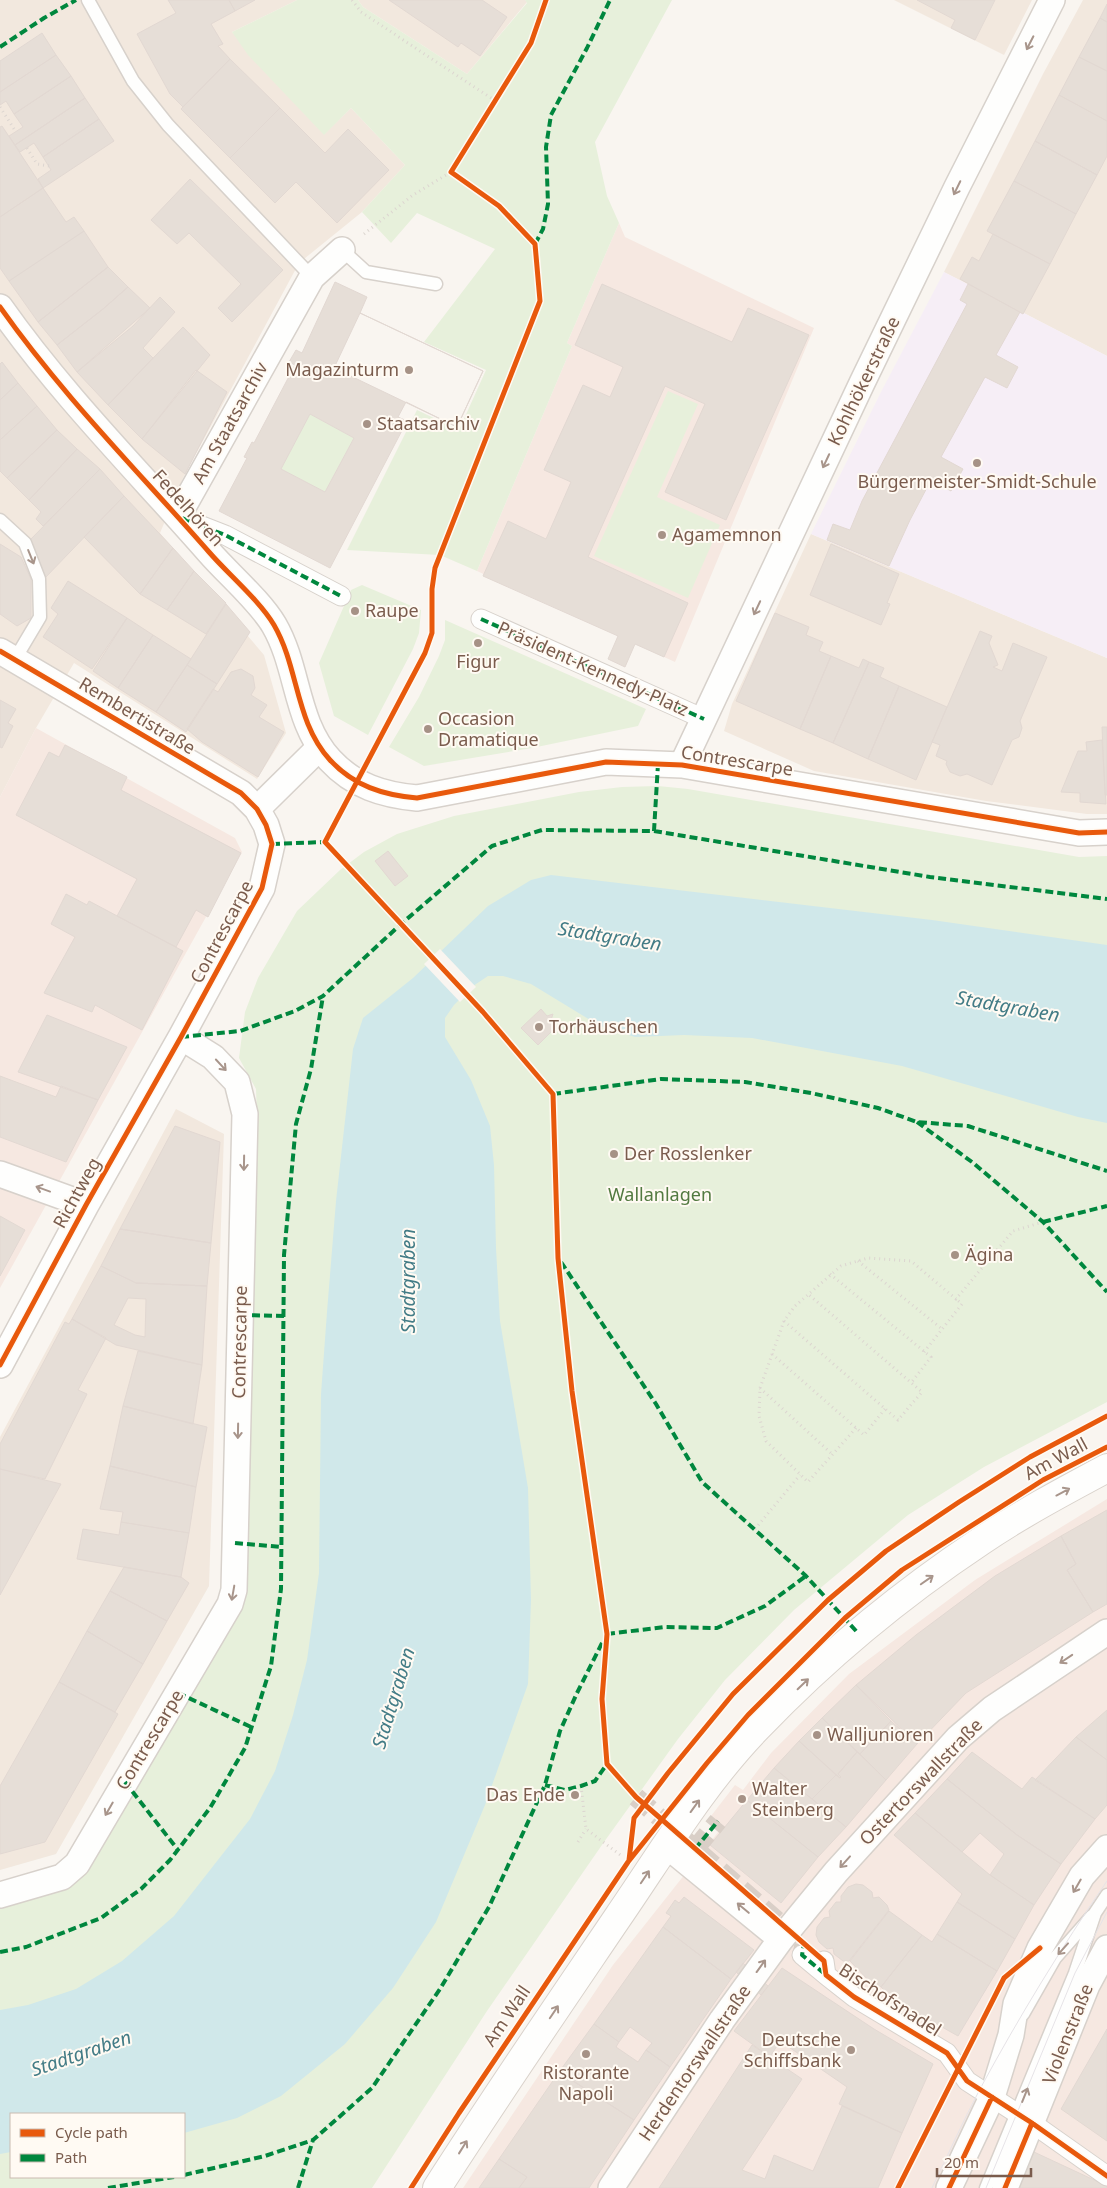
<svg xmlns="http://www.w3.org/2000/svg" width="1107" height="2188" font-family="'Noto Sans',sans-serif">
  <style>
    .residential { fill: #f2e8de }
    .commercial { fill: #f6e8e1 }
    .education { fill: #f6eef6 }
    .green { fill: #e7f0db; fill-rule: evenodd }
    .water { fill: #d0e8ea }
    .pier { fill: #f9f5f0 }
    .building { fill: #e6ded7; stroke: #e2d8d2; fill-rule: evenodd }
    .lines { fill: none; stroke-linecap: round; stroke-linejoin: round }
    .pedestrian-tunnel { stroke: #d9cfc7; stroke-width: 19; stroke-dasharray: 19 9; stroke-linecap: butt }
    .service-casing { stroke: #d7d1cb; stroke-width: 15 }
    .pedestrian-casing { stroke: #d7d1cb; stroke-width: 21 }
    .minor-casing { stroke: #d7d1cb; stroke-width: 28 }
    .secondary-casing { stroke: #d9d2cb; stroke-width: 30 }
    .path { stroke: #dcd5d0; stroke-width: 3; stroke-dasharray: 1 4; stroke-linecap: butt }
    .service { stroke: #fefefd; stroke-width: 12 }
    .pedestrian { stroke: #fefefd; stroke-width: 19 }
    .minor { stroke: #fefefd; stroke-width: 25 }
    .secondary { stroke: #fefefd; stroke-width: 28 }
    .tram { stroke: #e6e3e7; stroke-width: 1 }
    .quiet { stroke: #00873e; stroke-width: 4; stroke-dasharray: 8 4; stroke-linecap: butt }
    .cycleway-casing { stroke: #fffaf3; stroke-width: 8 }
    .cycleway { stroke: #e8590c; stroke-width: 5 }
    .oneway { stroke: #a8958b }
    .poi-dot { fill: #a69286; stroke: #fffaf3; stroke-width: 2 }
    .labels { text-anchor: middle; stroke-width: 4; stroke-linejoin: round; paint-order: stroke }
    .poi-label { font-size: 18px; fill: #7a5c4d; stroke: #fffaf3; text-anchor: start }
    .street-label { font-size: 18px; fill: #7a5c4d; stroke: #fffaf3 }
    .park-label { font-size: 18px; fill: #537a41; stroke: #fffaf3 }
    .water-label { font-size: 19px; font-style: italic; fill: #437c86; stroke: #fffaf3 }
  </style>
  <rect width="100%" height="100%" fill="#f9f5f0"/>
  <path class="residential" d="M0 0H297L232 32 324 134 351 108 405 165 362 212 299 263 183 478 160 533 264 655 286 733 257 779 74 663 36 728 0 797Z
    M358 0H525L527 2 467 74 363 7Z
    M894 0H1032L1004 55Z
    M1083 0H1107V356L944 272 1043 74Z
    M811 534 1107 658V814H1087L986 801 814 771 724 731 732 704Z
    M176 1109 224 1134 209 1586 56 1854 0 1870V1437Z"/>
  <path class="commercial" d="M619 223 625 237 814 328 675 662 477 571 572 346 567 343Z
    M36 728 235 838 242 852 0 1288V797Z
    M1107 1499V2188H463L613 1965 723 1826 711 1816 735 1785 743 1790 771 1753 849 1674 975 1580Z"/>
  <path class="education" d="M944 272 1107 356V658L811 534 881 392Z"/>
  <path class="green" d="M297 0H358L363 7 467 74 527 3 525 0H672L595 142 607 196 619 223 567 343 572 346 477 571 440 555 347 550 417 410 459 430 486 370 424 342 495 249 417 213 391 243 362 212 405 165 351 108 324 135 248 55 232 32Z
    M668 391 698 404 657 497 720 525 688 598 594 556Z
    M310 414 354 438 325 492 281 469Z
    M362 585 421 610 419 633 413 649 368 735 334 716 319 663 351 590Z
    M445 620 646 709 638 726 532 748 424 766 389 747 419 697 439 656 445 640Z
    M658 786 688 789 1079 857 1107 856V1402L984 1467 908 1515 794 1610 725 1680 678 1739 604 1842 487 2011 372 2188H0V1909L61 1891 86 1867 218 1646 257 1120 256 1089 239 1058 245 1012 258 978 297 911 340 870 364 852 397 834 454 816 579 792 622 787ZM11 2114H184V2177H11Z"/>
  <path class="water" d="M551 875 932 920 1107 945V1123L1078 1117 902 1066 752 1038 684 1035 635 1037 600 1026 531 984 503 976H488L473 986 454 1005 445 1018V1037L471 1080 490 1126 494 1165 496 1248 500 1321 528 1488 531 1600 528 1684 485 1805 436 1922 393 1988 345 2044 281 2096 237 2118 184 2133V2114H11V2152L0 2154V2010L28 2005 76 1989 122 1961 174 1916 250 1819 275 1771 293 1715 307 1660 319 1573 321 1394 327 1312 336 1201 353 1049 363 1018 413 978 488 906 531 880Z"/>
  <path class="pier" d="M440 949 476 987 460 1002 424 964Z"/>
  <path class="building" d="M168 0H229L235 11 211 24 223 44 218 46 230 59 183 107 170 94 137 34 176 13Z
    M229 0H255L235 11Z
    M389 0H482L507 17 480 56 461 43 458 47Z
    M917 0H995L975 40 951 28 955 20Z
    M1107 4V22L1100 18Z
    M1100 18 1107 22V71L1079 57Z
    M42 33 56 55 0 92V61Z
    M56 55 71 76 14 114 6 101 0 105V92Z
    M1079 57 1107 71V121L1059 95Z
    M230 59 280 108 230 158 181 109Z
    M71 76 85 98 15 145 9 136 23 127 14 114Z
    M1059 95 1107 121V156L1097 175 1035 141Z
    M85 98 99 119 43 157 34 143 20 152 15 145Z
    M280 108 325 153 348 129 389 170 337 223 296 182 275 203 230 158Z
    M99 119 114 141 43 188 38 179 51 170 43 157Z
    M2 126 43 188 0 217V127Z
    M1035 141 1097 175 1076 214 1014 181Z
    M190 179 283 270 232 322 218 308 241 284 189 233 177 244 151 220Z
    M1014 181 1076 214 1050 264 987 231Z
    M43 188 66 222 74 217 84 231 9 281 0 268V217Z
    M84 231 108 267 38 322 9 281Z
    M993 234 1050 264 1023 314 960 279 972 257 979 261Z
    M108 267 128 287 103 309 57 345 38 322Z
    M335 282 367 297 360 313 483 371 457 427 406 402 398 417 407 421 330 568 219 511 247 458 244 457 252 442 254 443 295 365 289 362 296 350 302 353ZM310 414 354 438 325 492 281 469Z
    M602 284 732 342 748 308 809 335 726 520 665 492 705 404 665 386 588 557 688 603 664 657 635 644 625 667 608 659 618 636 483 576 508 521 546 539 571 482 544 470 583 385 610 397 623 367 575 345Z
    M968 284 1020 312 996 355 1018 367 1007 388 985 377 941 457 963 469 951 491 931 480 910 520 889 566 827 540 833 524 850 530 862 501 967 304 960 300Z
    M128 287 150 308 77 372 57 345 103 309Z
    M160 297 175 312 143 348 153 358 108 405 77 372 133 326Z
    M360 313 483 371 457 427 334 368Z
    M183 327 210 355 142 439 108 405Z
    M2 362 18 383 0 400V364Z
    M196 370 227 392 185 474 142 439Z
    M18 383 37 406 0 440V400Z
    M37 406 57 430 7 478 0 471V440Z
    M57 430 77 449 29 500 7 478Z
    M77 449 100 469 43 526 36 519 41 512 29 500Z
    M100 469 124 496 44 579 28 542Z
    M124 496 173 548 140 594 84 537Z
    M0 544 21 557 31 579V618L17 626 0 614Z
    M831 544 899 574 887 603 890 604 881 625 810 595Z
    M173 548 194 571 167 610 140 594Z
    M194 571 226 603 206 634 167 610Z
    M68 581 127 618 92 669 43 637 58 614 51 608Z
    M226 604 250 632 217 684 187 665Z
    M775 613 809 627 806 635 823 642 819 651 831 656 800 729 736 701Z
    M127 618 153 635 118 688 93 671Z
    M980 631 992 636 989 643 998 665 993 667 1002 671 1013 643 1047 657 1020 721 1022 728 1019 737 1012 740 992 785 967 774 960 776 950 772 946 764 947 761 936 756 940 745 932 742Z
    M153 635 191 659 156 712 118 688Z
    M831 656 859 668 863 659 869 662 833 743 800 729Z
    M869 662 884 668 880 677 899 686 868 759 833 743Z
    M187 665 217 684 186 732 156 712Z
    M241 669 253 676 255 688 251 695 267 705 259 717 284 732 258 777 202 742 187 729 213 689 218 692 231 672Z
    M899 686 947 707 916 780 868 759Z
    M0 700 16 709 8 723 13 726 2 748 0 747Z
    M1102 727H1107V795H1105Z
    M1102 740 1106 804 1080 802V793L1061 792 1078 751H1087L1086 742Z
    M65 745 127 777 121 790 241 853 208 917 196 910 176 947 117 916 137 879 16 815 49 752 59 757Z
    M388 851 408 876 395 886 375 861Z
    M66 894 87 905 89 901 183 951 142 1030 95 1005 92 1012 44 993 75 937 51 924Z
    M541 1009 547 1016 553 1014 551 1020 557 1026 538 1045 521 1028Z
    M47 1015 127 1047 98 1100 18 1072Z
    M0 1076 56 1097 61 1086 98 1100 66 1162 0 1137Z
    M175 1126 220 1142 211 1243 120 1229Z
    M0 1216 25 1230 0 1276Z
    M120 1229 211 1243 207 1286 136 1283 101 1266Z
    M101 1266 136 1283 207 1286 202 1365 116 1345 72 1319ZM128 1298 146 1299 145 1337 135 1335 114 1325Z
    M72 1319 106 1338 78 1390 87 1394 45 1479 0 1469V1444L65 1322 69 1324Z
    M138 1351 202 1365 193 1424 123 1406Z
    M123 1406 207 1427 196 1487 110 1466Z
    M110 1466 196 1487 189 1533 121 1522 123 1512 100 1509Z
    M0 1469 61 1484 0 1595Z
    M1107 1510V1604L1093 1612 1067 1570 1076 1564 1061 1536Z
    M121 1522 189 1533 181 1577 77 1559 83 1529 119 1535Z
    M1061 1536 1076 1564 1067 1570 1093 1612 966 1693 917 1744 856 1685 916 1635 995 1576Z
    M124 1567 181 1577 189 1583 167 1621 110 1591Z
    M110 1591 167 1621 143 1664 87 1631Z
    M87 1631 143 1664 115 1712 59 1682Z
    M59 1682 118 1714 45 1842 0 1854V1786Z
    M856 1685 891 1721 860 1754 822 1718Z
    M1107 1710V1760L1076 1737Z
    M822 1718 857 1752 838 1774 841 1777 840 1778 799 1741Z
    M891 1721 917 1744 886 1780 860 1754Z
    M1076 1737 1107 1760V1805L1095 1819 1035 1780Z
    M799 1741 836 1775 812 1799 774 1768Z
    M857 1752 886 1780 846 1827 812 1799 836 1775 840 1778 841 1777 838 1774Z
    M972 1752 1022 1789 1032 1777 1095 1819 1061 1864 1017 1835 947 1779Z
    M774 1768 846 1827 818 1857 747 1800Z
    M947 1779 1017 1835 1061 1864 1034 1905 990 1875 1004 1854 980 1833 962 1852 915 1813Z
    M747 1800 818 1857 781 1903 710 1845Z
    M915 1813 990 1875 1034 1905 1015 1939 957 1902 962 1894 894 1835Z
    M856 1884 863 1885 872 1892 873 1898 879 1897 887 1905 889 1910 849 1961H843L834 1954 833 1948 827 1949 819 1942 816 1935 817 1927 824 1918 830 1917 829 1911 836 1902H841V1896L848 1887Z
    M684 1897 754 1950 731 1979 663 1927 671 1916 666 1913 675 1900 679 1903Z
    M957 1902 1015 1939 997 1971 937 1934Z
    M889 1911 922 1935 881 1987 877 1984 873 1985 850 1961Z
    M663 1927 731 1979 670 2067 646 2050 652 2043 630 2027 619 2042 594 2024Z
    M937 1934 997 1971 958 2036 894 2000 881 1987 922 1935 932 1942Z
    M743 1963 768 1986 761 1995 736 1972Z
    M782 1968 874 2029 933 2064 902 2133 839 2104 847 2087 780 2041 770 2057 734 2031Z
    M594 2024 619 2042 616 2047 638 2062 646 2050 670 2067 634 2120 559 2072Z
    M1107 2029V2141L1061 2109Z
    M752 2045 802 2079 742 2170 765 2179 774 2155 813 2171 842 2106 902 2133 878 2188H659Z
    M559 2072 634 2120 589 2188H519L527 2177 499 2159Z
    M1034 2152 1107 2186V2188H1017Z
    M499 2159 527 2177 519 2188H479Z"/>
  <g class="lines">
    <path class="pedestrian-tunnel" d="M636 1797 804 1944 802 1955
      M695 1849 718 1821"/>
    <defs>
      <path id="service" d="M88 0 133 81 168 125 312 277
        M342 250 366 272 436 284
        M0 520 25 543 39 579 40 617 15 659
        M1023 2014 1055 1958 1092 1916
        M986 2188 1075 1973 1095 1913 1107 1895"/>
      <path id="pedestrian" d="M179 517 225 535 341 596
        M481 619 704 719
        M802 1955 826 1975
        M824 1961 826 1975 854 1997 947 2053 967 2081 1032 2123 1107 2176"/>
      <path id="minor" d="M0 307C62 395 138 471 209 552 228 574 259 600 274 625 299 668 295 722 330 760 354 786 383 795 417 798L606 762 682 765 1079 833 1107 832
        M178 516 312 277 342 250
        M0 651 241 793 257 809 266 825 272 844 262 888 181 1037 86 1205 0 1365
        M682 765 862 383 957 187 1052 0
        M257 809 320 747
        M0 1174 86 1205
        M666 1845 781 1939
        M0 1895 62 1877 77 1864 230 1604 234 1590 245 1114 237 1082 213 1057 181 1037
        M611 2188 722 2020 781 1939 836 1872 958 1738 992 1709 1107 1632
        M949 2188 992 2097 1011 2035 1016 2004 1040 1948 1082 1876 1107 1848
        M1005 2188 1087 1985 1107 1948"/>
      <path id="secondary" d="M437 2188C496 2096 557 2007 618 1917 662 1853 704 1782 758 1727 825 1657 900 1595 981 1541 1021 1514 1064 1491 1107 1468"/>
    </defs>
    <use href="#service" class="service-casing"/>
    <use href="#pedestrian" class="pedestrian-casing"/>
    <use href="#minor" class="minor-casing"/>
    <use href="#secondary" class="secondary-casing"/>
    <path class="path" d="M352 0 361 12 494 100
      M0 107 16 132
      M27 148 37 164 49 166
      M364 234 413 195 451 172
      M858 1261 942 1329
      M830 1274 931 1357 911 1383
      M784 1321 898 1420 922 1392 808 1294
      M924 1352 962 1304 956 1299
      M772 1354 864 1435 885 1409
      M760 1388 833 1455
      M856 1428 808 1482 766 1441 759 1416 760 1388 784 1321 795 1306 841 1266 868 1258 911 1261 956 1299 1013 1231 1043 1222
      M755 1529 800 1475
      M581 1786 586 1829 623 1857
      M578 1842 586 1829"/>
    <use href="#service" class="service"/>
    <use href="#pedestrian" class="pedestrian"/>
    <use href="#minor" class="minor"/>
    <use href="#secondary" class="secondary"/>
    <path class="tram" d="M932 2188C948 2155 963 2121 980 2089 1019 2017 1061 1948 1107 1881
      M986 2188 1075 1973 1107 1912"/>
    <path class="quiet" d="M0 47 44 18 76 0
      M535 244 543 229 548 204 546 147 551 115 587 48 610 0
      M182 518 225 535 341 596
      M481 619 704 719
      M654 831 930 877 1107 899
      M272 844 325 842
      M181 1037 240 1031 295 1011 323 996 401 924 492 846 542 830 654 831 658 764
      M553 1094 661 1079 745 1082 811 1093 878 1108 917 1122 968 1126 1107 1171
      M917 1122 972 1162 1043 1222 1107 1292
      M1043 1222 1107 1206
      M561 1262 656 1404 702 1482 806 1576 857 1632
      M240 1315 284 1316
      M235 1543 282 1547
      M607 1634 665 1627 717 1628 765 1606 806 1576
      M178 1693 251 1727
      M125 1782 178 1850
      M545 1785 565 1790 581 1786 595 1781 607 1764
      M695 1849 718 1821
      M801 1942 804 1944 802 1955 826 1975
      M0 1952 26 1947 101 1918 141 1889 170 1860 210 1808 245 1748 271 1666 281 1589 284 1255 296 1124 311 1069 323 996
      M184 2175 265 2156 313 2140 372 2088 440 1989 489 1907 545 1785 560 1731 577 1693 603 1641
      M108 2188 174 2177
      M298 2188 313 2140"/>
    <defs>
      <path id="cycleway" d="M0 307C62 395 138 471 209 552 228 574 259 600 274 625 299 668 295 722 330 760 354 786 383 795 417 798L606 762 682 765 1079 833 1107 832
        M0 651 241 793 257 809 266 825 272 844 262 888 181 1037 86 1205 0 1365
        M325 842 483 1012 553 1094 558 1258 572 1391 607 1634 602 1699 607 1764 636 1797 824 1961 826 1975 854 1997 947 2053 967 2081 1032 2123 1107 2176
        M325 842 425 653 432 633V589L435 568 540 301 535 244 499 206 451 172 531 43 546 0
        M629 1860 634 1818 668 1773 733 1694 828 1600 886 1551 959 1502 1030 1457 1107 1416
        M411 2188 459 2113 628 1862 707 1763 748 1715 845 1618 902 1570 1043 1480 1107 1447
        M898 2188 1004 1978 1040 1948
        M949 2188 992 2097
        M1005 2188 1032 2123"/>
    </defs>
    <use href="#cycleway" class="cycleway-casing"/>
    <use href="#cycleway" class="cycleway"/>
  </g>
  <defs><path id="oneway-shaft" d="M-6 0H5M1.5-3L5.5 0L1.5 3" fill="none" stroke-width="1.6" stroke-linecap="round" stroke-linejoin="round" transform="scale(1.25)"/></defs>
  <g class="oneway">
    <use href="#oneway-shaft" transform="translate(1030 43) rotate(117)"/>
    <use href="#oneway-shaft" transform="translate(957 188) rotate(116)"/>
    <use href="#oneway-shaft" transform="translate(826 461) rotate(115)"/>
    <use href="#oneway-shaft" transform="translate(31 557) rotate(68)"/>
    <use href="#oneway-shaft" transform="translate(757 608) rotate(115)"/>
    <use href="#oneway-shaft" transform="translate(221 1065) rotate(47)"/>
    <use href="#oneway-shaft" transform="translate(244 1163) rotate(91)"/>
    <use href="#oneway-shaft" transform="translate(43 1189) rotate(-160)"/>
    <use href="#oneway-shaft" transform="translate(238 1431) rotate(91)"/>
    <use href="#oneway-shaft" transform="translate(1063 1492) rotate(-28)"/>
    <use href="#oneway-shaft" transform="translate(927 1580) rotate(-35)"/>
    <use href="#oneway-shaft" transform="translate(233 1593) rotate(100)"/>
    <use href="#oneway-shaft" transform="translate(1066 1659) rotate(146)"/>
    <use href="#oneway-shaft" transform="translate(803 1684) rotate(-44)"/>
    <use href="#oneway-shaft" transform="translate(695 1806) rotate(-54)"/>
    <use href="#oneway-shaft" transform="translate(109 1809) rotate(120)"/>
    <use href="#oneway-shaft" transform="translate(845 1862) rotate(132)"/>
    <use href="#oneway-shaft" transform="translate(645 1877) rotate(-56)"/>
    <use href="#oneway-shaft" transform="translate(1077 1886) rotate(120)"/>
    <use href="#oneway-shaft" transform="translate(743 1908) rotate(-140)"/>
    <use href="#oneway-shaft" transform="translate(1063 1949) rotate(132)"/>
    <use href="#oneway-shaft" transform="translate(761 1966) rotate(-54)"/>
    <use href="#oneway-shaft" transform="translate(554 2012) rotate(-56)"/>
    <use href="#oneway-shaft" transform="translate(1025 2095) rotate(-68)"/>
    <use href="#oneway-shaft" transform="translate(463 2147) rotate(-58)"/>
  </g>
  <g class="poi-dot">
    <circle cx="409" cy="370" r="5"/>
    <circle cx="367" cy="424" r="5"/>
    <circle cx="977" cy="463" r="5"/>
    <circle cx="662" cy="535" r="5"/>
    <circle cx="355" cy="611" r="5"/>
    <circle cx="478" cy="643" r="5"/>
    <circle cx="428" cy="729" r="5"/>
    <circle cx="539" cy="1027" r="5"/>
    <circle cx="614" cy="1154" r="5"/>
    <circle cx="955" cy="1255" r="5"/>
    <circle cx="817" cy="1735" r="5"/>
    <circle cx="575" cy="1795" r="5"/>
    <circle cx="742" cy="1799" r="5"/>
    <circle cx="851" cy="2050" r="5"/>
    <circle cx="586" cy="2054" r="5"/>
  </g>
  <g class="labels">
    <g class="poi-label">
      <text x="399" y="376" text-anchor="end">Magazinturm</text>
      <text x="377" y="430">Staatsarchiv</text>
      <text x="977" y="488" text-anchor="middle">Bürgermeister-Smidt-Schule</text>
      <text x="672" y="541">Agamemnon</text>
      <text x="365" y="617">Raupe</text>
      <text x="478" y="668" text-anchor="middle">Figur</text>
      <text x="438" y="725">Occasion<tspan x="438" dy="21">Dramatique</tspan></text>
      <text x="549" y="1033">Torhäuschen</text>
      <text x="624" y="1160">Der Rosslenker</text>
      <text x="965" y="1261">Ägina</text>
      <text x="827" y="1741">Walljunioren</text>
      <text x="752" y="1795">Walter<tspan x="752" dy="21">Steinberg</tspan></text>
      <text x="565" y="1801" text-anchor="end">Das Ende</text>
      <text x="841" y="2046" text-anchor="end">Deutsche<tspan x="841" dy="21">Schiffsbank</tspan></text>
      <text x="586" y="2079" text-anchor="middle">Ristorante<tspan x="586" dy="21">Napoli</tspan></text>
    </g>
    <g class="street-label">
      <text transform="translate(864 381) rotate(-64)" y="6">Kohlhökerstraße</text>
      <text transform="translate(230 423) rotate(-61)" y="6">Am Staatsarchiv</text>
      <text transform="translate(188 508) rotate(48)" y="6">Fedelhören</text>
      <text transform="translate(593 669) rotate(24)" y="6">Präsident-Kennedy-Platz</text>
      <text transform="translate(137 716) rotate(31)" y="6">Rembertistraße</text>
      <text transform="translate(737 761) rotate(9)" y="6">Contrescarpe</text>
      <text transform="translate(222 932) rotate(-62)" y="6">Contrescarpe</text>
      <text transform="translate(77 1193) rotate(-61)" y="6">Richtweg</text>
      <text transform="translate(240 1342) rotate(-89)" y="6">Contrescarpe</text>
      <text transform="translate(1056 1459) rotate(-28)" y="6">Am Wall</text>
      <text transform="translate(150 1740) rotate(-59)" y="6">Contrescarpe</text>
      <text transform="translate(921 1782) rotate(-46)" y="6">Ostertorswallstraße</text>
      <text transform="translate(890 2000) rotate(33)" y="6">Bischofsnadel</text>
      <text transform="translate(507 2016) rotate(-56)" y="6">Am Wall</text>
      <text transform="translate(1068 2034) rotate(-68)" y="6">Violenstraße</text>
      <text transform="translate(695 2063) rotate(-56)" y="6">Herdentorswallstraße</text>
    </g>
    <g class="park-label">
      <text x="660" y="1201">Wallanlagen</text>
    </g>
    <g class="water-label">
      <text transform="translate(610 936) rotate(9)" y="7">Stadtgraben</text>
      <text transform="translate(1008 1006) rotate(10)" y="7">Stadtgraben</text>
      <text transform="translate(408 1281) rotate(-90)" y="7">Stadtgraben</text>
      <text transform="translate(393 1698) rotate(-73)" y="7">Stadtgraben</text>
      <text transform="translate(81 2053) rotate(-19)" y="7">Stadtgraben</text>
    </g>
  </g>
  <rect x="10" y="2113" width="175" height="65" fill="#fffaf3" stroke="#cabbb1"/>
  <rect x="20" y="2129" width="25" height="8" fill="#e8590c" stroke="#cabbb1"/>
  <text x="55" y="2138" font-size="15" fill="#7a5c4d">Cycle path</text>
  <rect x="20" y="2154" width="25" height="8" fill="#00873e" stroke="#cabbb1"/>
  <text x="55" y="2163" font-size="15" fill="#7a5c4d">Path</text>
  <path d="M937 2168v8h94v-8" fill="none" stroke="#7a5c4d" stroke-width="2.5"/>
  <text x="944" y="2168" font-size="15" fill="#7a5c4d" stroke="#fffaf3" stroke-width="4" paint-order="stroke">20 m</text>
</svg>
